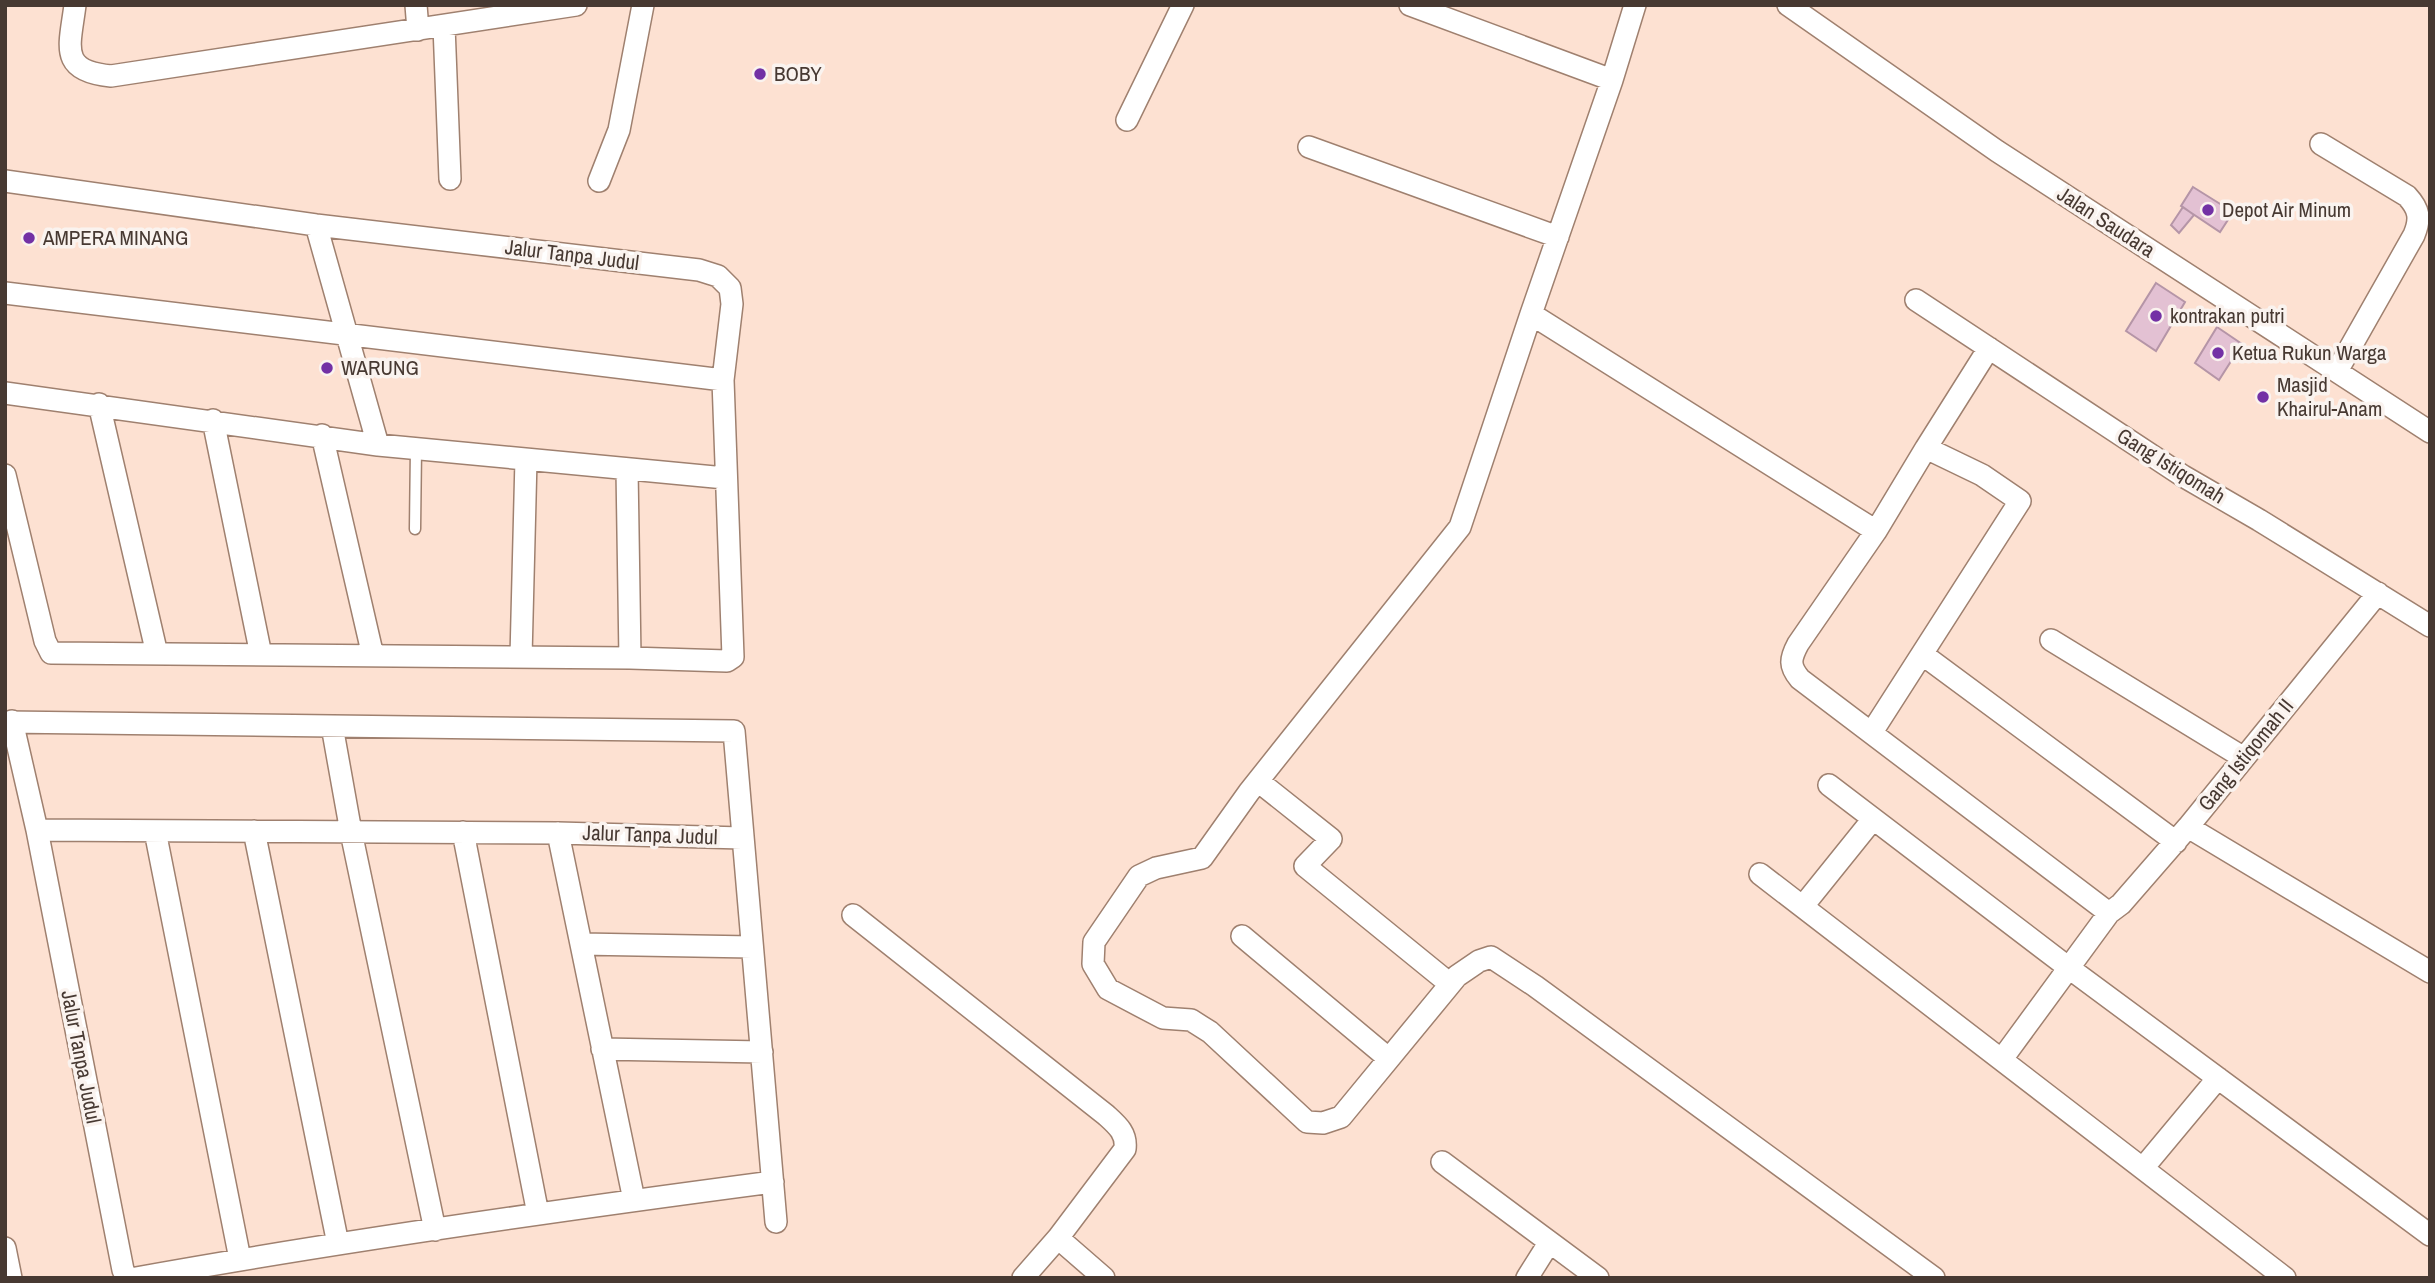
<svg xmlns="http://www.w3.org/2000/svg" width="2435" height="1283" font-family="'Archivo Narrow',sans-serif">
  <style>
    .building { fill: #e3c1d3; stroke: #b595a7; stroke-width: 2 }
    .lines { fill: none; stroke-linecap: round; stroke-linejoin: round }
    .lane-casing { stroke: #9f806f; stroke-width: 13 }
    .street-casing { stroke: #9f806f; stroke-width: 24 }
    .lane { stroke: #fff; stroke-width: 10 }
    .street { stroke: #fff; stroke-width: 21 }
    .poi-dot { fill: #7331a5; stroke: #faf3ef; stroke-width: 2.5 }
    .labels { text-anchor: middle; stroke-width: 7; stroke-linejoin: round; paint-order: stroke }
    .poi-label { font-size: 21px; fill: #473932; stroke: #faf3ef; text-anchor: start }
    .street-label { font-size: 21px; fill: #473932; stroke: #faf3ef }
  </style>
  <rect width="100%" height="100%" fill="#fde1d2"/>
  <path class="building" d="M2193 187 2233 212 2220 232 2181 206Z
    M2183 207 2194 215 2179 233 2171 225Z
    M2156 283 2185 302 2156 351 2126 331Z
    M2217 327 2242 344 2219 380 2195 363Z"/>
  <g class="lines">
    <defs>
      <path id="lane" d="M415 529 416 448"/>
      <path id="street" d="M75 5C70 46 58 71 111 76L576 5
        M416 5 418 30
        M1410 5 1612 80
        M1635 5 1612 80 1531 314 1460 527 1249 792 1202 858 1156 868 1139 876 1094 942 1093 964 1108 989 1163 1018 1191 1020 1210 1032 1307 1122 1323 1123 1341 1117 1457 976 1479 961 1491 957 1535 986 1934 1278
        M1788 5 1997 151 2430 432
        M444 26 450 179
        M1127 120 1183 5
        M2321 144 2407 196C2419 209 2421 218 2414 235L2337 371
        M1309 147 1558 237
        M5 181 316 225 699 270 718 276 730 288 732 304 723 380 733 657 727 661 630 658 51 653 45 641 5 475
        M599 181 619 130 643 5
        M316 225 378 445
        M5 293 723 380
        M1916 300 2183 476 2259 520 2430 626
        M1531 314 1876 531
        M5 393 378 445 725 478
        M99 404 157 654
        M213 420 261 655
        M322 435 373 656
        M1926 448 1989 348
        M627 469 630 658
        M2051 640 2244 758
        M1922 654 2176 842
        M521 657 526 459
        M12 721 37 830 123 1270 126 1276 132 1278
        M5 722 734 731 776 1222
        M332 726 351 832 435 1230
        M1872 732 2020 501 1982 475 1926 448 1876 531 1798 644C1790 659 1789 666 1800 679L2109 913
        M1258 781 1331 839 1305 866 1450 984
        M1829 785 2069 968 2430 1235
        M2188 827 2430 972
        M37 830 558 833 742 838
        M155 831 240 1259
        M254 831 338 1244
        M463 832 538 1214
        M558 833 634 1200
        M1760 874 2285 1278
        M1803 906 1873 819
        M853 915 1106 1115C1117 1125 1127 1133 1125 1149L1058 1238
        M1242 936 1388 1058
        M581 944 752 947
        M602 1049 762 1052
        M2002 1059 2109 913 2121 904 2188 827 2378 593
        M1442 1162 1598 1278
        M2143 1168 2218 1078
        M5 1248 11 1278
        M136 1278C347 1240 560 1210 773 1182
        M1023 1278 1058 1238 1104 1278
        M1527 1278 1549 1243"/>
    </defs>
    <use href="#lane" class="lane-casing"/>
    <use href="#street" class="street-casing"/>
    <use href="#lane" class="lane"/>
    <use href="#street" class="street"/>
  </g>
  <g class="poi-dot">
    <circle cx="760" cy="74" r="7"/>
    <circle cx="2208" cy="210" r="7"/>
    <circle cx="29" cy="238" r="7"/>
    <circle cx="2156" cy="316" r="7"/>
    <circle cx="2218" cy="353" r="7"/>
    <circle cx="327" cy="368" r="7"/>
    <circle cx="2263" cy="397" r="7"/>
  </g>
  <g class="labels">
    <g class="poi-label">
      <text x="774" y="81">BOBY</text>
      <text x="2222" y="217">Depot Air Minum</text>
      <text x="43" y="245">AMPERA MINANG</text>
      <text x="2170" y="323">kontrakan putri</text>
      <text x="2232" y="360">Ketua Rukun Warga</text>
      <text x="341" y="375">WARUNG</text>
      <text x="2277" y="392">Masjid<tspan x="2277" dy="24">Khairul-Anam</tspan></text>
    </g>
    <g class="street-label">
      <text transform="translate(2106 222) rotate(33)" y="7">Jalan Saudara</text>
      <text transform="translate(572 255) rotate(7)" y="7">Jalur Tanpa Judul</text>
      <text transform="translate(2171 466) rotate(32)" y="7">Gang Istiqomah</text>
      <text transform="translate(2246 755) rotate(-51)" y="7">Gang Istiqomah II</text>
      <text transform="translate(650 835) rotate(2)" y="7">Jalur Tanpa Judul</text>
      <text transform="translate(81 1057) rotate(79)" y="7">Jalur Tanpa Judul</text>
    </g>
  </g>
  <rect width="2435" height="1283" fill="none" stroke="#473932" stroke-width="14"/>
</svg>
